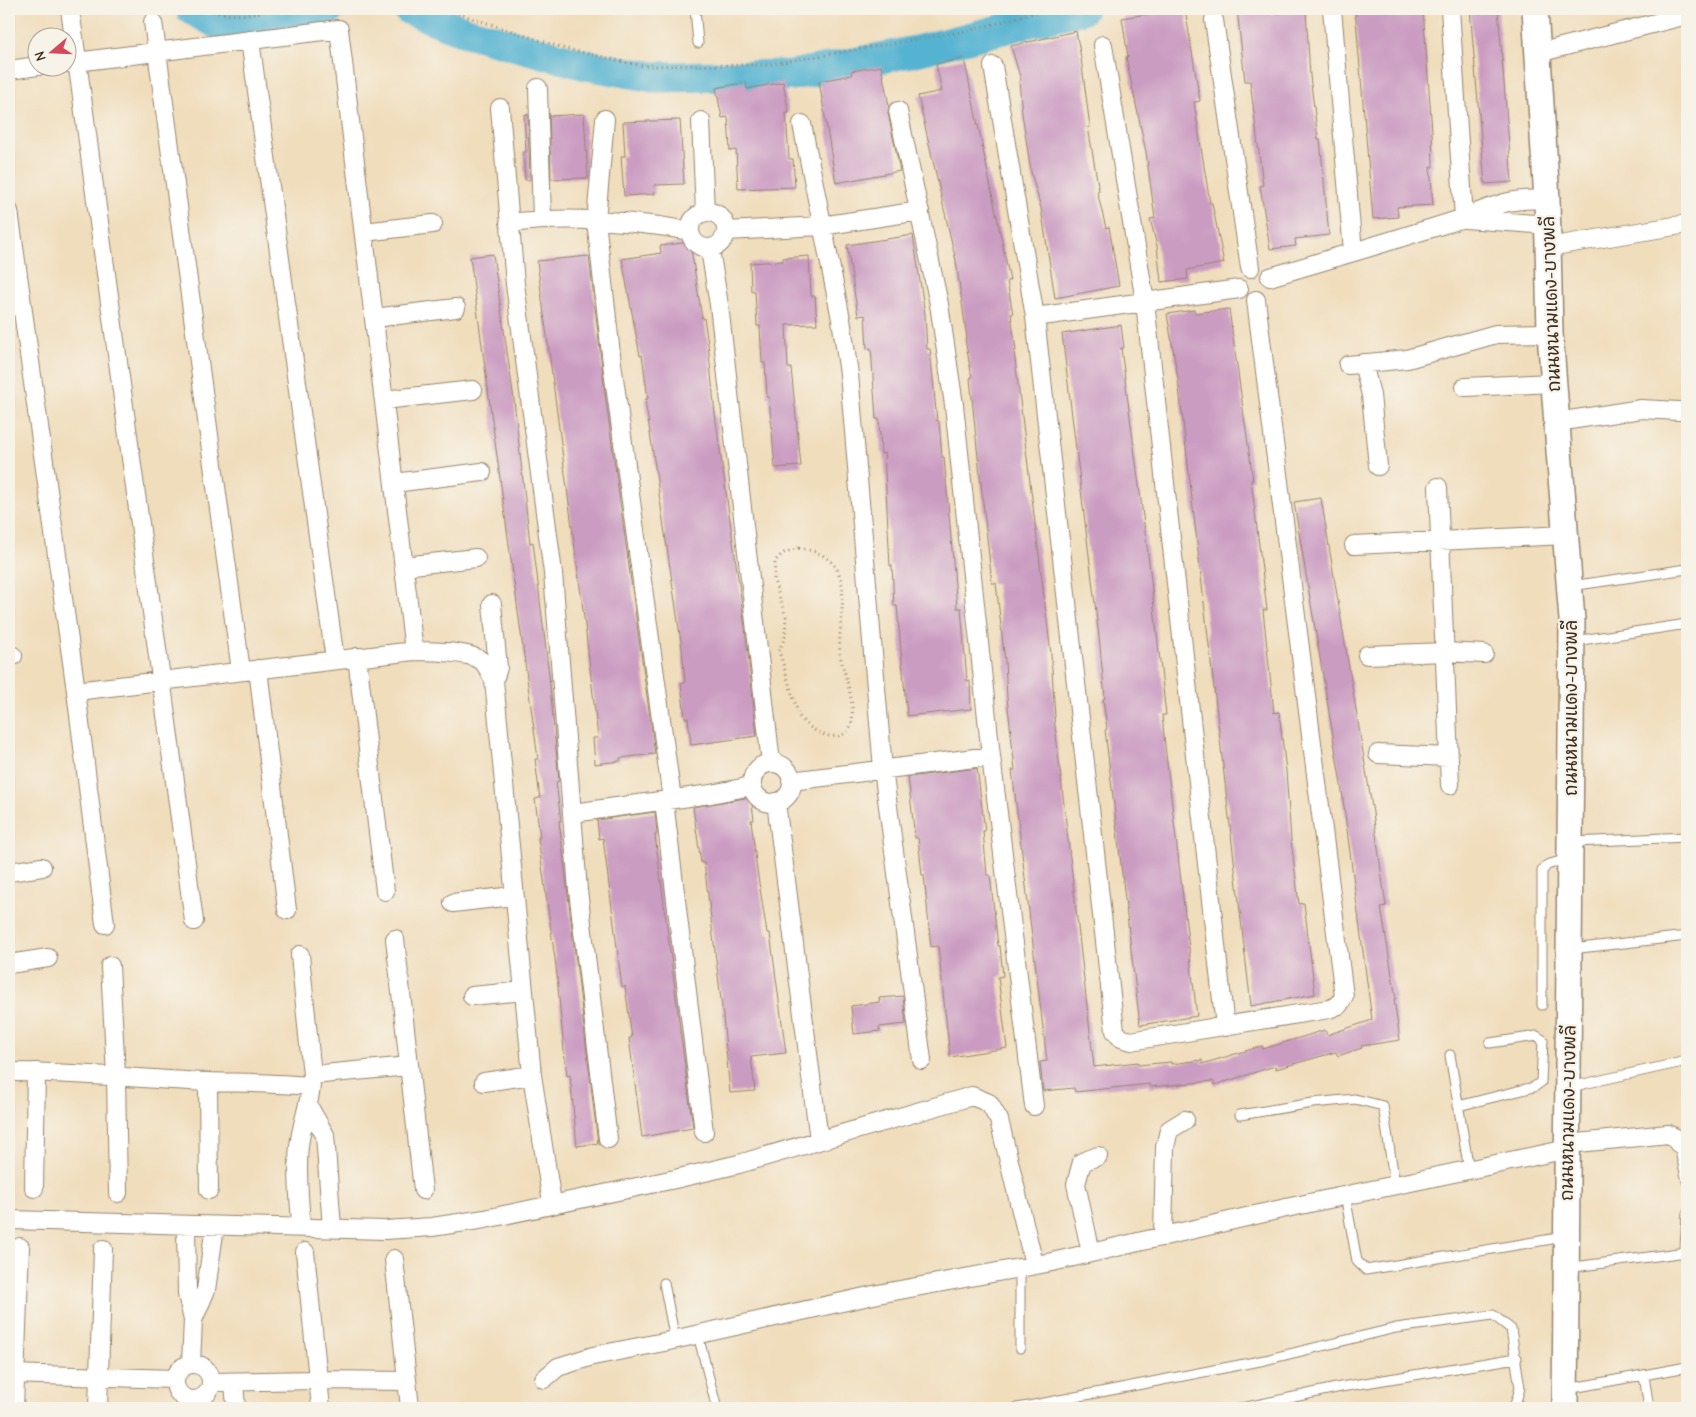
<svg xmlns="http://www.w3.org/2000/svg" width="1696" height="1417" font-family="'Comic Neue','Playpen Sans Thai',sans-serif">
  <style>
    .lines { fill: none; stroke-linecap: round; stroke-linejoin: round }
    .river { stroke: #54b3d2; stroke-width: 31 }
    .building { fill: #cb9cc2 }
    .service-casing { stroke: #96846d; stroke-width: 11 }
    .minor-casing { stroke: #96846d; stroke-width: 20 }
    .secondary-casing { stroke: #96846d; stroke-width: 28 }
    .path { stroke: #96846d; stroke-width: 3; stroke-dasharray: 1 4; stroke-linecap: butt }
    .service { stroke: #fff; stroke-width: 9 }
    .minor { stroke: #fff; stroke-width: 18 }
    .secondary { stroke: #fff; stroke-width: 25 }
    .labels { text-anchor: middle; stroke-width: 4.5; stroke-linejoin: round; paint-order: stroke }
    .street-label { font-size: 18px; fill: #3b2a1e; stroke: #f7f3e8 }
  </style>
  <rect width="100%" height="100%" fill="#f7f3e8"/>
  <filter id="ink" filterUnits="userSpaceOnUse"><feTurbulence type="fractalNoise" baseFrequency=".02" numOctaves="2"/><feDisplacementMap in="SourceGraphic" scale="10" xChannelSelector="R" yChannelSelector="G"/><feConvolveMatrix kernelMatrix="1 2 1 2 8 2 1 2 1" color-interpolation-filters="sRGB"/></filter>
  <filter id="wash" filterUnits="userSpaceOnUse"><feTurbulence type="fractalNoise" baseFrequency=".0096" numOctaves="4" result="noise"/><feDisplacementMap in="SourceGraphic" scale="20" xChannelSelector="R" yChannelSelector="G"/><feGaussianBlur stdDeviation="1.12" result="paint"/><feColorMatrix in="noise" values="0 0 0 0 0 0 0 0 0 0 0 0 0 0 0 0 0 1.4 0 .05"/><feComposite in="paint" operator="in"/></filter>
  <g filter="url(#wash)">
    <rect width="100%" height="100%" fill="#f0ddbc"/>
    <g class="lines">
      <path class="river" d="M191 9 218 24 245 25 330 9
        M408 9 463 31 586 65 653 77 792 75 916 51 1082 9"/>
    </g>
    <g id="blocks">
      <path class="building" d="M1159 9H1185L1200 101 1194 102 1204 166 1210 203H1212L1224 263 1187 270 1188 279 1161 282 1157 246 1150 219 1155 218 1146 152 1126 57H1128L1122 18 1159 12Z
        M1237 9H1264L1265 14 1306 11 1310 76 1318 139H1320L1329 235 1295 239 1296 246 1270 249 1260 186 1263 185 1250 81H1245Z
        M1355 9H1423L1432 131 1433 167H1430L1433 205 1397 207 1398 217 1373 219Z
        M1470 9H1498L1512 182 1485 184Z
        M1076 31 1081 58 1090 127H1088L1099 191H1097L1106 228 1109 227 1119 286 1055 298 1041 208 1031 172 1022 113 1019 81 1021 80 1011 46Z
        M964 58 1010 280 1007 281 1013 314H1011L1016 351H1014L1051 654 1055 717H1054L1094 1067 1138 1062V1065L1171 1062V1064L1202 1060V1064L1262 1046 1263 1049 1325 1030 1327 1035 1372 1020 1341 784 1294 502 1321 498 1373 813 1386 906 1381 907 1396 999H1394L1400 1040 1361 1046 1362 1048 1338 1056 1336 1052 1276 1069 1275 1066 1215 1085 1213 1081 1150 1087V1084L1075 1092 1074 1088 1043 1091 1040 1062 1047 1061 1012 770H1015L1007 698 1005 661 996 583H992L977 448 970 378H972L965 339 967 338 956 261 918 96 942 91 936 64Z
        M881 66 889 106 888 113 900 171 836 183 819 81 852 75 851 71Z
        M746 82 747 89 783 82 789 113H786L789 159H793L795 187 738 189 736 150 730 151 728 117 722 118 716 88Z
        M549 113 550 116 584 114 588 178 551 179Z
        M528 114 530 180H525L523 152H526L524 115Z
        M680 120 684 184 654 185 655 194 624 196 621 156H625L623 122Z
        M913 235 925 314 927 349H930L937 421H939L942 457H944L957 608H961L967 681H970L971 709 907 716 897 606H894L892 565 890 566 884 453 881 454 879 419H876L871 348 867 349 865 315 858 316 847 245Z
        M690 242 702 318H704L708 344 715 414 745 627 757 736 691 745 688 718H685L681 683H685L682 649 645 399H648L642 355 640 356 622 259 661 253 660 246Z
        M493 254 514 400 530 543 533 542 549 675 559 781 556 782 561 821H559L598 1143 577 1146 570 1075 567 1076 564 1051 556 966 538 838 540 837 535 799 540 798 535 759H538L470 257Z
        M589 256 606 401 655 754 620 758V761L595 764 593 738H598L585 625 537 261Z
        M809 256 811 296H815L817 324 786 325 788 368H791L801 466 775 468 769 397H767L765 363H762L760 326H757L755 291H751L750 263 783 261V258Z
        M1229 309 1253 480H1251L1267 610H1263L1274 713 1279 712 1286 771 1291 840 1299 904 1304 903 1315 994 1251 1006 1178 379 1167 314 1194 310 1195 313Z
        M1121 325 1124 348H1121L1149 562 1166 715H1162L1165 746 1197 1016 1140 1025 1105 730 1107 729 1103 699 1105 698 1099 637 1062 334Z
        M977 768 985 831H983L987 875H990L998 946H1000L1003 976 998 977 1007 1048 950 1057 938 946 931 947 924 875H922L918 838H915L908 777Z
        M751 797 754 820H751L757 870 767 933H770L786 1053 751 1057 755 1091 730 1093 723 1016 704 863H701L693 807Z
        M655 812 657 834 655 835 693 1128 642 1137 629 1038H632L625 986 622 987 603 838 599 839 597 820Z
        M903 996 906 1024 879 1027 880 1031 854 1034 851 1006 880 1002 879 998Z"/>
    </g>
  </g>
  <g filter="url(#ink)">
    <use href="#blocks" fill-opacity="0" stroke="#96846d" stroke-width="1"/>
    <g class="lines">
      <defs>
        <path id="service" d="M695 9 698 43
          M1571 586 1687 569
          M1575 641 1687 624
          M1573 842 1687 837
          M1571 949 1687 936
          M1542 1005V871L1547 865 1567 859
          M1450 1055 1469 1170
          M1570 1087 1687 1061
          M1458 1106 1534 1087 1541 1082 1543 1040 1537 1036 1490 1043
          M1240 1115 1313 1103 1355 1099 1383 1106 1395 1185
          M1678 1143 1687 1181
          M1345 1195 1357 1261 1366 1270 1564 1237
          M1687 1213 1685 1248 1687 1262
          M1020 1268V1348
          M1567 1268 1686 1252
          M664 1283 675 1340
          M698 1335 716 1405
          M1644 1376 1649 1408
          M1567 1389 1687 1367
          M1029 1406 1265 1360 1396 1328 1493 1315 1511 1329 1520 1388 1514 1408
          M1017 1408 1029 1406V1408
          M1242 1408 1341 1387 1517 1358"/>
        <path id="minor" d="M70 9 194 921
          M1332 9 1353 252
          M1450 9 1464 218
          M1214 20 1250 268
          M153 22 241 671
          M250 40 335 660
          M1103 45 1145 302 1225 1027
          M1538 53 1687 15
          M68 63 339 29 414 651
          M993 66 1035 317 1115 1031 1121 1038 1131 1041 1329 1009 1339 1005 1344 996 1256 300
          M9 70 38 66
          M538 88 542 219
          M500 108 515 284 553 573 578 890 608 1139
          M898 111 939 304 954 405 991 756 1034 1106
          M605 119 596 220 612 363 672 799
          M701 121 705 212
          M802 124 841 319 849 374 883 769 922 1060
          M9 211 76 691 105 924
          M690 230a18 18 0 1 1 36 0a18 18 0 1 1-36 0Z
          M1465 219 1548 225
          M509 223C569 216 630 220 690 231
          M727 231 821 226 920 211
          M364 232 433 224
          M1548 247 1687 224
          M710 249 719 305 771 763
          M1270 277C1328 260 1387 242 1445 224 1486 212 1502 196 1547 200
          M1035 317 1239 289
          M374 318 456 308
          M1363 363 1371 395 1378 466
          M1348 365 1407 359 1496 334 1550 333
          M1465 387 1554 383
          M384 400 473 390
          M1557 422 1641 409 1679 411
          M394 483 482 472
          M1438 487 1450 785
          M1354 545 1566 535
          M404 566 476 558
          M492 604 498 668 494 680
          M1367 655 1445 652 1484 654
          M9 657 13 656
          M357 657 385 891
          M258 669 287 910
          M76 691 414 651C431 652 472 650 484 663 488 668 491 675 494 680L532 1075 552 1203
          M1378 754 1449 757
          M752 783a20 20 0 1 1 40 0a20 20 0 1 1-40 0Z
          M791 781 991 756
          M664 801 704 1132
          M776 802 819 1140
          M573 813 711 794 752 786
          M9 872 42 867
          M453 903 513 896
          M395 939 423 1190
          M300 955 312 1075 409 1066
          M9 964 48 958
          M110 966 116 1075 118 1193
          M472 996 524 991
          M9 1072C75 1072 141 1079 208 1082 243 1083 277 1083 311 1086 309 1107 301 1126 299 1146 296 1173 300 1201 301 1228
          M208 1082 209 1190
          M484 1082 532 1075
          M309 1107 325 1135 332 1228
          M1568 1144 1668 1134 1674 1137 1678 1143 1687 1140
          M34 1188 36 1072
          M9 1220 385 1230 432 1227 485 1219 675 1179 739 1164 972 1096 989 1103 999 1120 1034 1264
          M186 1225 187 1294 193 1320 191 1364
          M1163 1237 1165 1147 1169 1130 1185 1120
          M305 1252 321 1408
          M1091 1253 1076 1184 1082 1162 1098 1156
          M394 1259 410 1408
          M193 1320 206 1290 215 1226
          M175 1382a18 18 0 1 1 36 0a18 18 0 1 1-36 0Z
          M9 1374 175 1379
          M544 1379 558 1367 593 1356 664 1342 878 1294 1052 1262 1286 1208 1568 1149
          M211 1382 318 1380 407 1381
          M234 1382 236 1408
          M14 1408 20 1247
          M98 1408 103 1249"/>
        <path id="secondary" d="M1535 9 1547 200 1550 333 1572 620 1565 1408"/>
      </defs>
      <use href="#service" class="service-casing"/>
      <use href="#minor" class="minor-casing"/>
      <use href="#secondary" class="secondary-casing"/>
      <path class="path" d="M209 9C230 19 254 14 275 9
        M444 9 563 48 642 66 766 65 971 30 1048 9
        M799 548C864 558 836 612 840 654 842 671 872 740 831 736 819 735 805 725 799 716L779 651 785 637 786 617 774 581 775 561 783 553Z"/>
      <use href="#service" class="service"/>
      <use href="#minor" class="minor"/>
      <use href="#secondary" class="secondary"/>
    </g>
  </g>
  <g class="labels">
    <g class="street-label">
      <text transform="translate(1551 304) rotate(-92)" y="6">ถนนหนามแดง-บางพลี</text>
      <text transform="translate(1571 708) rotate(-90)" y="6">ถนนหนามแดง-บางพลี</text>
      <text transform="translate(1568 1113) rotate(-89)" y="6">ถนนหนามแดง-บางพลี</text>
    </g>
  </g>
  <rect width="1696" height="1417" fill="none" stroke="#f7f3e8" stroke-width="30"/>
  <g transform="translate(52 52) rotate(251)"><circle r="24" fill="#f7f3e8" stroke="#aca397"/>
  <path d="M0-4L9 19L0 12L-9 19Z" fill="#d1495b"/>
  <text y="-8" font-size="14" font-weight="bold" text-anchor="middle" fill="#3b2a1e">N</text>
  </g>
</svg>
